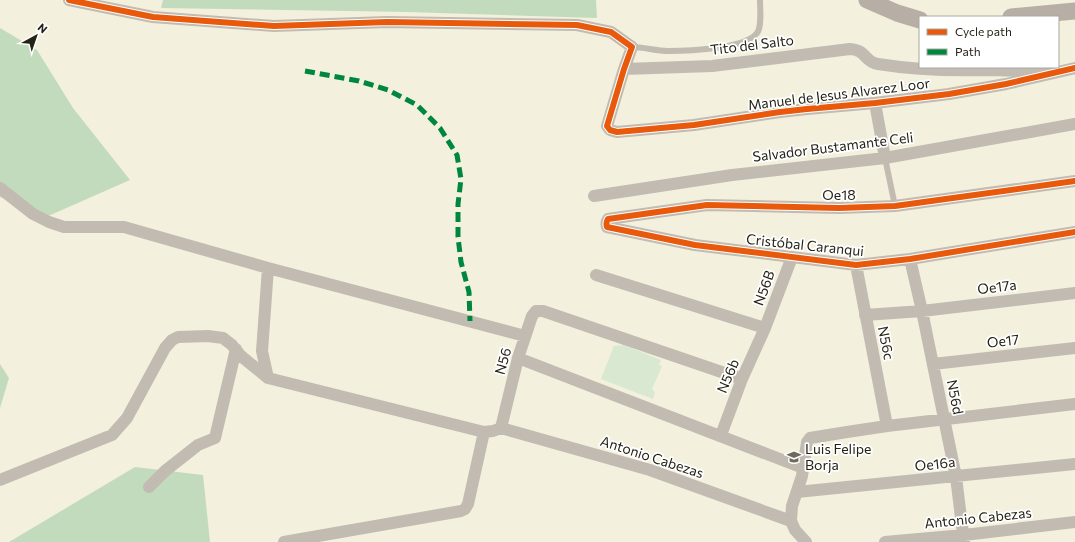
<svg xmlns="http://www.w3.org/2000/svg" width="1075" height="542" font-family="Commissioner,sans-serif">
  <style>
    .green { fill: #d9e8d1 }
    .forest { fill: #c3dbbd }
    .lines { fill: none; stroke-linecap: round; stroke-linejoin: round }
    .lane { stroke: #c1bbb2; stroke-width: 6 }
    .street { stroke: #c1bbb2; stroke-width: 12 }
    .secondary { stroke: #b7afa6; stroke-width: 17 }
    .quiet { stroke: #00873e; stroke-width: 5; stroke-dasharray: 10 5; stroke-linecap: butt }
    .cycleway-casing { stroke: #fff; stroke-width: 8 }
    .cycleway { stroke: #e8590c; stroke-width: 6 }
    .labels { text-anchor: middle; stroke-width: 3.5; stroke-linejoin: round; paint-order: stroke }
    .street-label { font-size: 14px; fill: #252216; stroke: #fff }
    .poi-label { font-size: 14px; fill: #252216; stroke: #fff; text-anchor: start }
  </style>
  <rect width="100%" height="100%" fill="#f3f0dd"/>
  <path class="green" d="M624 345 661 360 659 365 662 366 652 389 655 392 653 399 601 379 614 346Z"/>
  <path class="forest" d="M163 0H596L597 18 407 12 161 8Z
    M0 28 37 50 73 108 130 180 46 217 0 197Z
    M0 364 9 378 0 408Z
    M135 467 203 475 210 542H9Z"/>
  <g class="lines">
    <path class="lane" d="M632 47C644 47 656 51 668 51 687 51 745 49 757 33 762 27 760 8 760 0
      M885 158 895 206"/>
    <path class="street" d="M69 0 153 17 274 26 387 22 577 25 611 32 632 47 624 69 607 126 610 130 617 132 694 125 780 112 807 109 875 103 949 94 1006 84 1075 68
      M624 69 712 66 850 49C867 50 864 62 878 64 915 70 952 71 988 70 1000 70 1011 71 1022 70 1032 69 1042 67 1053 67
      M875 103 885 158
      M1075 181 895 206 839 208 707 205 608 219C606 222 606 224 607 227L695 245 856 265 910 259 1075 232
      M0 188 33 214 49 222 64 227H124L268 268
      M594 196 732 175 885 158 1075 124
      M910 259 922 311 956 477 964 542
      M856 265 887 426
      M596 275 765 328
      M865 315 922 311 1075 293
      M518 358 803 468
      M933 364 1075 348
      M268 378 262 351 268 268 525 336
      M501 428 518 358 532 316 536 311H543L742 379
      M501 428 650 470 791 521
      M721 435 742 379 765 328 792 257
      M0 480 112 435 127 418 165 348 172 340 178 337 208 336 223 338 232 345 241 356 268 378 484 432 493 431 501 428
      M149 487 165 471 198 445 215 438 236 349
      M797 492 1075 464
      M284 542 461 511 465 509 468 504 484 432
      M806 542 795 530 791 521 792 506 802 476 807 442 810 438 847 432 887 426 1075 404
      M885 542 964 535 1075 522"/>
    <path class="secondary" d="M867 0 897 13 920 20
      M1011 17 1075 11"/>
    <path class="quiet" d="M305 71 359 81 388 90 417 105 440 128 457 155 461 179 458 204V237L461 262 469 292 470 321"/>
    <defs>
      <path id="cycleway" d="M69 0 153 17 274 26 387 22 577 25 611 32 632 47 624 69 607 126 610 130 617 132 694 125 780 112 807 109 875 103 949 94 1006 84 1075 68
        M1075 181 895 206 839 208 707 205 608 219C606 222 606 224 607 227L695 245 856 265 910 259 1075 232"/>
    </defs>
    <use href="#cycleway" class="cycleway-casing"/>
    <use href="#cycleway" class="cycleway"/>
  </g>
  <defs>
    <symbol id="school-bare" viewBox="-9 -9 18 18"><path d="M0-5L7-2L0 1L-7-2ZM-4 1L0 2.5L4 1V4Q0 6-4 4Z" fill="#6d6a5c" stroke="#fff" stroke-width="2.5" paint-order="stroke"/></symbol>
  </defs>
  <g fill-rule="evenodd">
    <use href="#school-bare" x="784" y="447" width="20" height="20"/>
  </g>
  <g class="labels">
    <g class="street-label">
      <text transform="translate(752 45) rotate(-7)" y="5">Tito del Salto</text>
      <text transform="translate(839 94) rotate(-7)" y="5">Manuel de Jesus Alvarez Loor</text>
      <text transform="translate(833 147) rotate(-7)" y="5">Salvador Bustamante Celi</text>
      <text x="839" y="200">Oe18</text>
      <text transform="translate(805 245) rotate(6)" y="5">Cristóbal Caranqui</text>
      <text transform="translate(997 287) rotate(-7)" y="5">Oe17a</text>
      <text transform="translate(764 288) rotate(-70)" y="5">N56B</text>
      <text transform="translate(1003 341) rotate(-6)" y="5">Oe17</text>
      <text transform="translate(886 343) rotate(79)" y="5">N56c</text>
      <text transform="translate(503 361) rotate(-75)" y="5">N56</text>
      <text transform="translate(728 376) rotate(-67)" y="5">N56b</text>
      <text transform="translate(955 397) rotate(79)" y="5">N56d</text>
      <text transform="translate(652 457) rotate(18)" y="5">Antonio Cabezas</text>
      <text transform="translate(935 464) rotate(-6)" y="5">Oe16a</text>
      <text transform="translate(978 518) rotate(-6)" y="5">Antonio Cabezas</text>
    </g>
    <g class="poi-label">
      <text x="805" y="454">Luis Felipe<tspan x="805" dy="16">Borja</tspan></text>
    </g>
  </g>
  <rect x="919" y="16" width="140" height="52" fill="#ffffff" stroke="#a8a7a2"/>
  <rect x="927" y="29" width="20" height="6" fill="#e8590c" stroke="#a8a7a2"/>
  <text x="955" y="36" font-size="12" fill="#252216">Cycle path</text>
  <rect x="927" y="49" width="20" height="6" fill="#00873e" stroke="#a8a7a2"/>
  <text x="955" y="56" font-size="12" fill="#252216">Path</text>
  <g transform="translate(36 36) rotate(40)" stroke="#ffffff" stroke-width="3" paint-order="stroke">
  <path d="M0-3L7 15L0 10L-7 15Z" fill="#252216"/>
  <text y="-6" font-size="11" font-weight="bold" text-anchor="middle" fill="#252216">N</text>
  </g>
</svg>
